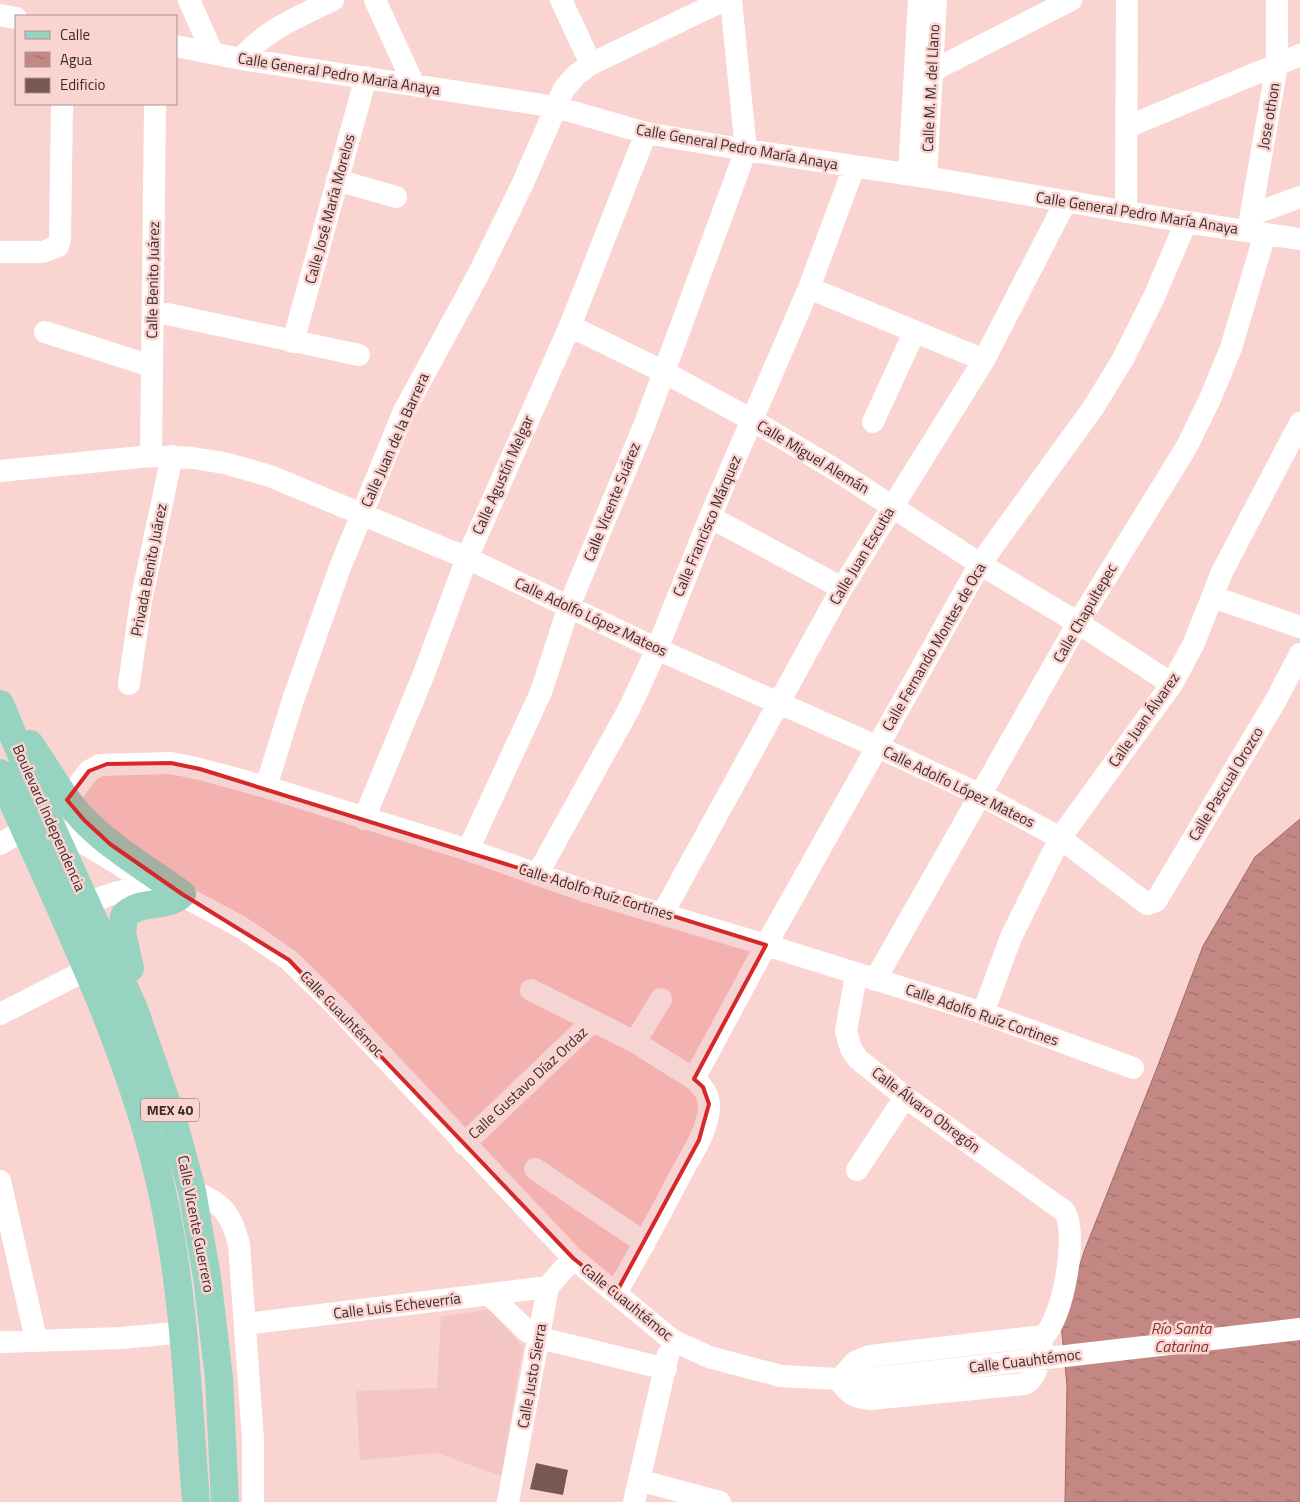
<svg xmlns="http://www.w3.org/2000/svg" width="1300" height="1502" font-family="'Titillium Web',sans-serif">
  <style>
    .built { fill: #f4c6c3 }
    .water { fill: url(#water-ripples); stroke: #9b6d6a }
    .building { fill: #785855 }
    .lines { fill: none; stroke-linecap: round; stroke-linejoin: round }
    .minor { stroke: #fff; stroke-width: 22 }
    .major { stroke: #96d3c1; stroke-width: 28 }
    .marked { fill: #d62828; fill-opacity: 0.2; stroke: #d62828; stroke-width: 4; stroke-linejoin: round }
    .labels { text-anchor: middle; stroke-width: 5; stroke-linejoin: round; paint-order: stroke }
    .shield { fill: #fad4d1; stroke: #755f5e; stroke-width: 1 }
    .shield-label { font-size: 14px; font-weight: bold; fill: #3c2d2c }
    .street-label { font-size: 15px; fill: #3c2d2c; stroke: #fad4d1 }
    .water-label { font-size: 16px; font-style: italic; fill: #7e3332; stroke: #fad4d1 }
  </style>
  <defs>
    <pattern id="water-ripples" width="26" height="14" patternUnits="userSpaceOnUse" patternTransform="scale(1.25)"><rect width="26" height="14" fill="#c48884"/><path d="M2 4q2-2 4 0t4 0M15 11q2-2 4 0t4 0" fill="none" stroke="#a0706c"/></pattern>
  </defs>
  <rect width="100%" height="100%" fill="#fad4d1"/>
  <path class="built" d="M490 1309 523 1347 501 1476 437 1453 360 1460 356 1391 437 1388 441 1317Z"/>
  <path class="water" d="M1300 819V1502H1065L1067 1386 1061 1323 1085 1249 1157 1068 1203 946 1255 857Z"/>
  <path class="building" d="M536 1463 568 1470 563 1495 530 1489Z"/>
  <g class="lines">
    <path class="minor" d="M189 0 212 52
      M375 0 414 85
      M561 0 591 64
      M0 15 16 18
      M176 46 241 59 556 107 646 133 746 150 926 177 1186 222 1300 239
      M241 59C265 30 300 16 333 0
      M932 71 1071 0
      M1127 127 1300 55
      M909 174 919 0
      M926 177 936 0
      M337 180 396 197
      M1126 212 1127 0
      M1251 215 1300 197
      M1248 231 1277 65V0
      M0 252H43L58 246 60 238 62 104
      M809 288 984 360
      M153 311 359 355
      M570 326 664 372 752 420 836 470 980 564 1078 623 1172 684
      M45 332 151 366
      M293 342 366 77
      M873 422 914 333
      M151 456 155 104
      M0 471 151 456 193 458 224 463 270 476 467 558 657 649 878 747 981 795 1060 838 1147 904 1156 901 1276 700 1300 654
      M710 517 842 588
      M1213 597 1300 627
      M129 684 141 601 172 456
      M266 787 293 700 339 570 404 411 478 275 522 185 564 89 576 75 591 64 724 0
      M67 800 89 771 100 765 171 763 200 769 266 787 468 850 588 892 766 945 983 1013 1133 1068
      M364 819 423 676 467 558 570 326 646 133
      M0 844C11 838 26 827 38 825 57 823 114 862 134 874
      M468 850 541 692 569 606 644 426 746 150 731 0
      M537 875 629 709 657 649 710 517 809 288 854 167
      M168 888 241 927 289 960 337 1007 573 1258 672 1340 709 1357 781 1376 857 1380 1300 1329
      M71 911C114 891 131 884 179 893
      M663 913 842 588 984 360 1066 201
      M856 975 846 1031 851 1049 858 1059 905 1097 1064 1211C1079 1230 1063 1321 1043 1336L870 1356 855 1362 839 1380C849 1394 854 1398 871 1399L1024 1384C1039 1380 1040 1350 1043 1336
      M875 980 1078 623 1186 448 1210 399 1231 348 1265 234
      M531 990 635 1042 694 1079
      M983 1013 1011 937 1060 838 1172 684 1194 643 1222 572 1300 423
      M0 1014 102 962
      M635 1042 661 999
      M464 1144 593 1021
      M535 1169 645 1243
      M857 1170 905 1097
      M0 1181 36 1339
      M192 1191C222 1202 231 1213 239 1244L253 1439V1502
      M616 1293C639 1253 661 1213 682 1172 693 1152 709 1129 709 1105 709 1095 702 1086 694 1079L766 945 980 564 1093 408 1123 359 1154 297 1186 222
      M489 1294 527 1331 540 1338 666 1369
      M246 1324 548 1287
      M0 1342 122 1338 185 1332
      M639 1480 720 1502
      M508 1502 548 1287 573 1258
      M634 1502 668 1355"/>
    <path class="major" d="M0 704 51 826 134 1009 174 1124 192 1191 207 1277 219 1378 225 1502
      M30 744C47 769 62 797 84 820 112 849 149 870 182 894 168 909 139 899 124 916L122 933 130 968
      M0 773C60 911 134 1053 164 1201 185 1302 188 1400 196 1502"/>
  </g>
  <path class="marked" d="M171 763 200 769 766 945 694 1079 703 1087 709 1104 699 1140 616 1293 573 1258 289 960 182 894 110 844 84 820 67 800 89 771 107 764Z"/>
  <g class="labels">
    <rect class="shield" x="141" y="1098.5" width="58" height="23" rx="4"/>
    <g class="shield-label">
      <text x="170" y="1115">MEX 40</text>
    </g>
    <g class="street-label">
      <text transform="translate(339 74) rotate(9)" y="5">Calle General Pedro María Anaya</text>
      <text transform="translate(931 88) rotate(-87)" y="5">Calle M. M. del Llano</text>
      <text transform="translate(1269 116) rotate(-80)" y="5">Jose othon</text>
      <text transform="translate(737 147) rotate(10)" y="5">Calle General Pedro María Anaya</text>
      <text transform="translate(330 209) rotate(-75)" y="5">Calle José María Morelos</text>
      <text transform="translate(1137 213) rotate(9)" y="5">Calle General Pedro María Anaya</text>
      <text transform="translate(153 280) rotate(-89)" y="5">Calle Benito Juárez</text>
      <text transform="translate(395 440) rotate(-66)" y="5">Calle Juan de la Barrera</text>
      <text transform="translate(813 457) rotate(31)" y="5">Calle Miguel Alemán</text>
      <text transform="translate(503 475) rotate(-66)" y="5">Calle Agustín Melgar</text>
      <text transform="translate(612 502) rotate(-68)" y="5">Calle Vicente Suárez</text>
      <text transform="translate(707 526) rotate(-67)" y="5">Calle Francisco Márquez</text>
      <text transform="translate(862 556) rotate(-59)" y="5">Calle Juan Escutia</text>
      <text transform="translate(149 570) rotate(-79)" y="5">Privada Benito Juárez</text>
      <text transform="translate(1085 613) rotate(-60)" y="5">Calle Chapultepec</text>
      <text transform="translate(591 617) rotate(25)" y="5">Calle Adolfo López Mateos</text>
      <text transform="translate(934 647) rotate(-60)" y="5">Calle Fernando Montes de Oca</text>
      <text transform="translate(1144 720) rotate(-55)" y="5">Calle Juan Álvarez</text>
      <text transform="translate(1226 784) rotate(-59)" y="5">Calle Pascual Orozco</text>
      <text transform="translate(959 787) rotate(26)" y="5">Calle Adolfo López Mateos</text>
      <text transform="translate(49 818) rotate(66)" y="5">Boulevard Independencia</text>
      <text transform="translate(596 892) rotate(17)" y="5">Calle Adolfo Ruíz Cortines</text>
      <text transform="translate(342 1014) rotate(46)" y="5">Calle Cuauhtémoc</text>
      <text transform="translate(982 1015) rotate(19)" y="5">Calle Adolfo Ruíz Cortines</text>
      <text transform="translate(528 1083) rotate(-43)" y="5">Calle Gustavo Díaz Ordaz</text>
      <text transform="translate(926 1110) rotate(37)" y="5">Calle Álvaro Obregón</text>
      <text transform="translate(196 1224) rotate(79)" y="5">Calle Vicente Guerrero</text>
      <text transform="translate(627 1302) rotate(39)" y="5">Calle Cuauhtémoc</text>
      <text transform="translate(397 1306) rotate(-7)" y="5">Calle Luis Echeverría</text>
      <text transform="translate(1025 1361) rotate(-7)" y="5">Calle Cuauhtémoc</text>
      <text transform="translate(532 1376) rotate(-80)" y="5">Calle Justo Sierra</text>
    </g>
    <g class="water-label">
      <text x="1181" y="1334">Río Santa<tspan x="1181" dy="18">Catarina</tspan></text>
    </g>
  </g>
  <rect x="15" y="15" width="162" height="90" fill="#fad4d1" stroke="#ae918f"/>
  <rect x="25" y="31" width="25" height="8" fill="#96d3c1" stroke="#ae918f"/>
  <text x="60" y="40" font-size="15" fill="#3c2d2c">Calle</text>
  <rect x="25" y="52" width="25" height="15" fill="url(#water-ripples)" stroke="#ae918f"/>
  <text x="60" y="65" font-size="15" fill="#3c2d2c">Agua</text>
  <rect x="25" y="78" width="25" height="15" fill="#785855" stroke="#ae918f"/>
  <text x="60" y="90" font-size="15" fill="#3c2d2c">Edificio</text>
</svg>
